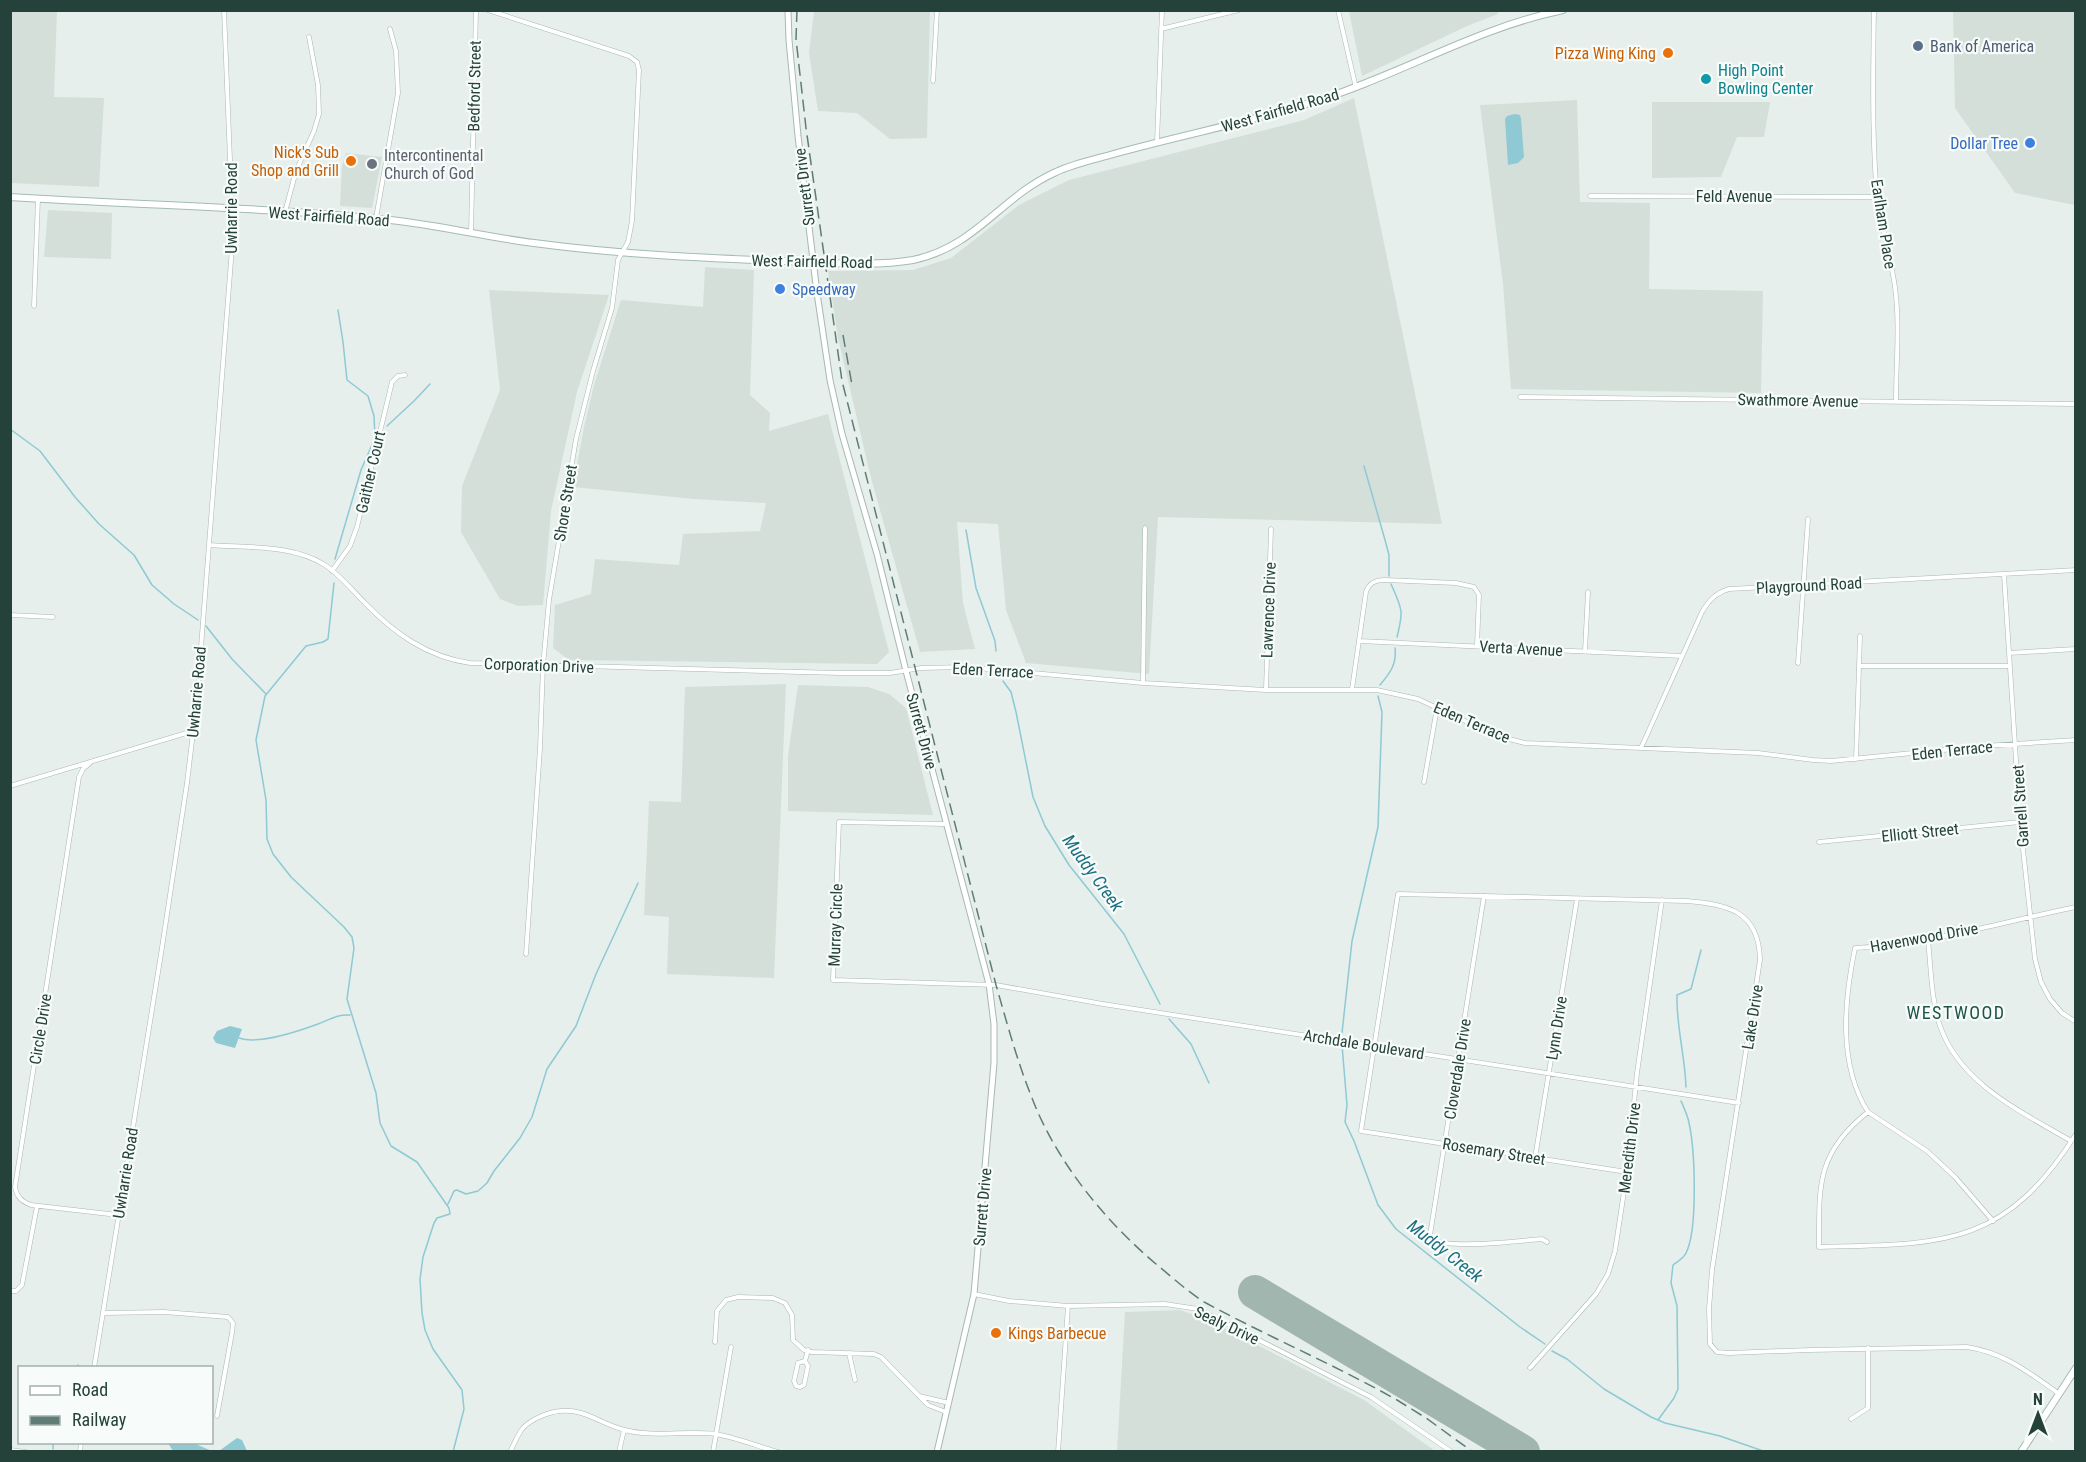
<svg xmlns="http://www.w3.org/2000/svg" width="2086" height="1462" font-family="'Roboto Condensed',sans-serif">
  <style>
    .built { fill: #d4dfda }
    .water { fill: #8ec9d4 }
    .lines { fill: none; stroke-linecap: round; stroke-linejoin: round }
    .stream { stroke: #8ec9d4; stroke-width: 1.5 }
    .runway { stroke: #a2b6b0; stroke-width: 34 }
    .minor-casing { stroke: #a8b8b2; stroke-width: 5 }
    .tertiary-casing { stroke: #a8b8b2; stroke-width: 7 }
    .secondary-casing { stroke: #a4bbb3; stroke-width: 8 }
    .minor { stroke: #fff; stroke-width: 4 }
    .tertiary { stroke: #fff; stroke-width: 5 }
    .secondary { stroke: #fff; stroke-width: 6 }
    .rail { stroke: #5f7d75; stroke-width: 1.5; stroke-dasharray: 12 6; stroke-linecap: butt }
    .service-dot { fill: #5c6f8a; stroke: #f7fbf9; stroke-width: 2 }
    .food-dot { fill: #e8710a; stroke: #f7fbf9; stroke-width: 2 }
    .culture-dot { fill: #0f9aa8; stroke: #f7fbf9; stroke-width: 2 }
    .shop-dot { fill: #3f7fe0; stroke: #f7fbf9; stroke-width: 2 }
    .worship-dot { fill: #6b7280; stroke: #f7fbf9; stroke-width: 2 }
    .labels { text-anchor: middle; stroke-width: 4.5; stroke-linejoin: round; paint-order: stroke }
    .service-label { font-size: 16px; fill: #4e5e75; stroke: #f7fbf9; text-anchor: start }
    .food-label { font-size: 16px; fill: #c56008; stroke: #f7fbf9; text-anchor: end }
    .culture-label { font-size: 16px; fill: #0d838f; stroke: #f7fbf9; text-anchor: start }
    .street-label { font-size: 16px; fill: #24423a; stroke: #f7fbf9 }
    .shop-label { font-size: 16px; fill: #366cbe; stroke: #f7fbf9; text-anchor: end }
    .worship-label { font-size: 16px; fill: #5b616d; stroke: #f7fbf9; text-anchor: start }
    .water-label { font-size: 18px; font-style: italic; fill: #1c6f80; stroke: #f7fbf9 }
    .neighbourhood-label { font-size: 18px; letter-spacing: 1.5px; fill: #1f5548; stroke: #f7fbf9 }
  </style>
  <rect width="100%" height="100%" fill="#e6efeb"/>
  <path class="built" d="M11 10 57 11 54 97 104 98 99 187 11 183Z
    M1498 10V14L1467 26 1362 76 1349 11Z
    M814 11H930L927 138 890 139 857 113 818 111 809 53Z
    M1953 11H2075V205L2015 193 1955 108Z
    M1354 98 1442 524 1158 517 1149 674 1026 663 1006 610 998 524 957 522 963 603 975 649 920 652 871 478 838 338 828 271 913 270 951 258 1019 205 1069 180 1304 120Z
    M1577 100 1580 202 1650 203 1649 289 1763 291 1761 393 1511 389 1503 284 1480 105Z
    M1652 102H1770L1764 137H1737L1721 177 1652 178Z
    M346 153 382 157 372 208 340 206 342 166Z
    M48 210 112 213 111 259 44 257Z
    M705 267 754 270 750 395 770 413 769 431 828 414 889 652 877 664 569 660 553 648 555 605 591 594 595 559 679 565 683 534 760 531 766 503 694 499 573 487 584 427 594 385 621 300 703 307Z
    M489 290 609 295 577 392 551 511 543 605 518 606 500 599 461 532 462 486 500 390Z
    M786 684 774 978 667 974 669 917 644 915 649 801 681 802 685 687Z
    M798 685 868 687 889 694 906 708 933 815 788 811V756Z
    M1180 1310 1213 1322 1364 1400 1435 1451H1117L1125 1312Z"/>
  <path class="water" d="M1515 114 1520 115 1521 119 1524 157 1518 163 1508 165 1505 119 1507 116Z
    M230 1026 242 1029 235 1048 216 1043 213 1038 217 1031Z
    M237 1438 242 1440 247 1451H219Z
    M168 1443H193L212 1451H173Z"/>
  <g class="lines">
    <path class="stream" d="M338 310 343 342 347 380 368 396 374 416 375 437
      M387 426 414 401 430 384
      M10 429 40 451 75 497 99 524 134 555 152 585 174 604 198 620
      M1364 466 1385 540 1389 555V576
      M966 530 976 588 995 641 996 651
      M335 559 361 470 375 438
      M334 583 328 639 323 642 306 646 265 696 256 740 266 800 267 839 273 854 291 877 344 927 352 937 354 948 347 999 376 1093 380 1123 391 1146 417 1162 449 1208 450 1214 437 1218 434 1223 423 1257 420 1279 422 1313 425 1330 433 1349 462 1390 464 1409 453 1452
      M1391 584C1402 609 1404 610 1397 637
      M206 626 232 659 266 694
      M1003 681 1011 692 1016 712 1033 797 1045 826 1069 865 1124 934 1160 1004
      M1380 685C1390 673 1397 664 1395 648
      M1169 1019 1191 1044 1209 1083
      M1342 1033 1352 941 1378 827 1382 712 1378 696
      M239 1038C259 1045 299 1031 318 1024 329 1020 338 1014 350 1015
      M1342 1045 1347 1105 1345 1122 1354 1141 1378 1205 1396 1229 1520 1327 1545 1344
      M1686 1087C1685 1056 1676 1025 1677 995L1691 989 1701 950
      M448 1204 454 1191 457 1190 466 1194 478 1191 487 1183 494 1171 520 1138 532 1117 547 1069 576 1026 596 974 638 883
      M1552 1351 1567 1359 1604 1389 1651 1417 1665 1423 1720 1436 1766 1452
      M76 1368 78 1365
      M1658 1420 1674 1398 1678 1389 1677 1306 1671 1283 1673 1265C1677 1262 1684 1258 1686 1253 1698 1230 1695 1150 1689 1123 1688 1116 1684 1108 1681 1101
      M53 1442V1449"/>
    <path class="runway" d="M1255 1292 1523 1452"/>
    <defs>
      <path id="minor" d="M488 10 629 56 637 62 639 70 632 221 628 242 618 260 612 308 593 371 576 439 549 600 543 666 540 748 526 954
        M1338 10 1356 88
        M1874 10C1873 68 1872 126 1876 184 1878 219 1890 252 1895 287 1900 324 1896 363 1896 401
        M1161 29 1239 10
        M933 81 937 10
        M1157 142 1162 10
        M1590 196 1877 197
        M285 212 296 171 314 131 319 114 318 85 309 37
        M376 218 398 93 396 51 390 29
        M471 233 476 10
        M34 306 38 199
        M1520 397 2076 404
        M209 545C246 548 292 544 325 565 340 575 352 590 365 603 394 633 427 657 470 663L840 673H890L921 668 965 667 1143 683 1266 690H1377L1418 699 1497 736 1525 743 1758 753 1813 760 1831 761 1984 746 2076 740
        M332 571 350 546 357 527 392 382 398 376 405 375
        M2004 575 2020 822 2035 959 2041 982 2050 999 2062 1013 2076 1022
        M10 615 53 617
        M1359 641 1682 656
        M1585 651 1588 592
        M2009 653 2076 649
        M1798 663 1808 519
        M1859 666H2010
        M1143 683 1145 528
        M1352 689 1366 592C1369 583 1375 580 1385 580L1456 583 1474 587 1479 595 1477 646
        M1266 690 1271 529
        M1641 748 1702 612C1709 600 1716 593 1729 589L2076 570
        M1856 759 1860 636
        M90 763 83 769 79 777 15 1187C17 1197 21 1201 31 1205L118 1215
        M1424 782 1437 708
        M10 786 193 731
        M946 824 839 822 833 980 996 985 1103 1004 1739 1103
        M1819 842 2020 822
        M1484 896 1430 1235 1432 1240C1454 1249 1517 1241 1542 1239L1547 1242
        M1928 940C1931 968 1931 999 1940 1026 1960 1084 2022 1112 2071 1141
        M1868 1112C1816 1153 1819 1186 1819 1247 1942 1244 2004 1248 2076 1134
        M1535 1158 1577 899
        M1627 1172 1361 1131 1398 894 1686 901C1728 904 1759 911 1760 960L1712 1270 1709 1309 1710 1344 1717 1352 1729 1353 1810 1350 1967 1347C2005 1353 2028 1372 2058 1393
        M1993 1221 1955 1177 1927 1151 1868 1112C1838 1065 1844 1001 1855 948 1930 944 2002 922 2076 907
        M10 1291H16L22 1285 37 1206
        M974 1294 1009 1301 1068 1306 1165 1304 1198 1309 1371 1397 1452 1452
        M103 1313 164 1312 228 1317 233 1323 232 1333 217 1416
        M715 1342 717 1311 726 1300 738 1297 773 1298 785 1303 792 1315 793 1340 804 1350 812 1352 874 1354 881 1357 928 1405 946 1412
        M849 1353 855 1380
        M805 1361 798 1363 794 1381 796 1386 800 1387 804 1385 808 1366 805 1361 808 1350
        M94 1368 161 954 187 783 197 699 233 235 224 10
        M1530 1368 1596 1294 1608 1274 1615 1251 1627 1172 1637 1073 1662 900
        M919 1396 949 1403
        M1851 1419 1868 1408V1348
        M10 1450 26 1452
        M80 1452 81 1442
        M510 1452C514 1444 518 1434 523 1428 531 1419 549 1412 560 1411 585 1408 602 1425 625 1430 655 1438 686 1430 716 1434 737 1438 757 1446 778 1452
        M619 1452 624 1430
        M713 1452 731 1347
        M1058 1452 1068 1306"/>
      <path id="tertiary" d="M788 10 789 40 798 136 817 293 830 380 842 434 877 554 906 671 989 984 994 1024V1063L974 1294 937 1452"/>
      <path id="secondary" d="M10 197C137 205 264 207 390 220 438 225 486 237 534 243 616 254 700 258 784 261 823 262 874 267 913 260 976 247 1000 197 1056 172 1075 163 1097 159 1117 153 1182 135 1249 122 1313 102 1398 76 1476 28 1563 10
        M2021 1452 2076 1368"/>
    </defs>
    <use href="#minor" class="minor-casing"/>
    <use href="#tertiary" class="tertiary-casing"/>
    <use href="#secondary" class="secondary-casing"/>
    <use href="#minor" class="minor"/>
    <use href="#tertiary" class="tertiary"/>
    <use href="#secondary" class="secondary"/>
    <path class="rail" d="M797 10 796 39 806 128 842 381 996 985C1007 1023 1017 1061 1032 1098 1056 1161 1104 1220 1156 1264 1172 1277 1189 1293 1206 1303 1269 1337 1335 1365 1397 1400L1426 1418 1473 1452
      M843 335 852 385"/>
  </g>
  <circle class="service-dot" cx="1918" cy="46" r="6"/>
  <g class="food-dot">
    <circle cx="1668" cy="53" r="6"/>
    <circle cx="351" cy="161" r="6"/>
    <circle cx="996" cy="1333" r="6"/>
  </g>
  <circle class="culture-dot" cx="1706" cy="79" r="6"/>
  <g class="shop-dot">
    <circle cx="2030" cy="143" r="6"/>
    <circle cx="780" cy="289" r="6"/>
  </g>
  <circle class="worship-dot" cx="372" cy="164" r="6"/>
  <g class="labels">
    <g class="service-label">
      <text x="1930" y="52">Bank of America</text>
    </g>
    <g class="food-label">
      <text x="1656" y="59">Pizza Wing King</text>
      <text x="339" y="158">Nick's Sub<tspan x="339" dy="18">Shop and Grill</tspan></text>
      <text x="1008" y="1339" text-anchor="start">Kings Barbecue</text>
    </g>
    <g class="culture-label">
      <text x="1718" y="76">High Point<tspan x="1718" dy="18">Bowling Center</tspan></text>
    </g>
    <g class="street-label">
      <text transform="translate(474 86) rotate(-89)" y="6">Bedford Street</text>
      <text transform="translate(1280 110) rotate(-16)" y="6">West Fairfield Road</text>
      <text transform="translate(804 187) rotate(-97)" y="6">Surrett Drive</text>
      <text x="1734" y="202">Feld Avenue</text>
      <text transform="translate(231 208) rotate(-90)" y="6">Uwharrie Road</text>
      <text transform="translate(329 216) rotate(4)" y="6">West Fairfield Road</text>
      <text transform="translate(1884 224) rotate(81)" y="6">Earlham Place</text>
      <text transform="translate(812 261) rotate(1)" y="6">West Fairfield Road</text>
      <text transform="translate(1798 400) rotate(1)" y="6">Swathmore Avenue</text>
      <text transform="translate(370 472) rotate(-77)" y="6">Gaither Court</text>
      <text transform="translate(565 503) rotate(-81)" y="6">Shore Street</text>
      <text transform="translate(1809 585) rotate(-3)" y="6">Playground Road</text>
      <text transform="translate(1268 610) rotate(-88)" y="6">Lawrence Drive</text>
      <text transform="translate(1521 648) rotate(3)" y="6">Verta Avenue</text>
      <text transform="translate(539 665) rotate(2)" y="6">Corporation Drive</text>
      <text transform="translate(993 670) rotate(3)" y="6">Eden Terrace</text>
      <text transform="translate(196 692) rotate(-85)" y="6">Uwharrie Road</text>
      <text transform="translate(1472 722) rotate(23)" y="6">Eden Terrace</text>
      <text transform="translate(922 731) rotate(75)" y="6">Surrett Drive</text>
      <text transform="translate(1952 750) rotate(-6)" y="6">Eden Terrace</text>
      <text transform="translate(2020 806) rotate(-94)" y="6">Garrell Street</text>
      <text transform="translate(1920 832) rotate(-6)" y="6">Elliott Street</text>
      <text transform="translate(835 925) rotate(-88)" y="6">Murray Circle</text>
      <text transform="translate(1924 937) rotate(-10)" y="6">Havenwood Drive</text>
      <text transform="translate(1752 1017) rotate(-81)" y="6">Lake Drive</text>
      <text transform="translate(1556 1028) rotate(-81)" y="6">Lynn Drive</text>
      <text transform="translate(40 1029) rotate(-81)" y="6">Circle Drive</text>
      <text transform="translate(1364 1044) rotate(9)" y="6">Archdale Boulevard</text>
      <text transform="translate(1457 1069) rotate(-81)" y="6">Cloverdale Drive</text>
      <text transform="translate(1629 1148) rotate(-83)" y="6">Meredith Drive</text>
      <text transform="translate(1494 1151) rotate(9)" y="6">Rosemary Street</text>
      <text transform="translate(125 1173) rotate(-81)" y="6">Uwharrie Road</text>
      <text transform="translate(982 1207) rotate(-85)" y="6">Surrett Drive</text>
      <text transform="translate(1227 1325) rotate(25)" y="6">Sealy Drive</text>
    </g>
    <g class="shop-label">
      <text x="2018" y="149">Dollar Tree</text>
      <text x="792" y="295" text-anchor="start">Speedway</text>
    </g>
    <g class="worship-label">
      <text x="384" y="161">Intercontinental<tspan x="384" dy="18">Church of God</tspan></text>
    </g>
    <g class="water-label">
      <text transform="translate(1093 873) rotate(54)" y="6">Muddy Creek</text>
      <text transform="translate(1445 1251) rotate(38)" y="6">Muddy Creek</text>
    </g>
    <g class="neighbourhood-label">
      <text x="1956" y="1019">WESTWOOD</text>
    </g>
  </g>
  <rect width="2086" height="1462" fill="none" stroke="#24423a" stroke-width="24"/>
  <rect x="18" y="1366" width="195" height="78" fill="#f7fbf9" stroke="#a3b1ad" stroke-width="1.5"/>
  <rect x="30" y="1386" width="30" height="9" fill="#ffffff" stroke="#a3b1ad" stroke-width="1.5"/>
  <text x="72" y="1396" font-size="18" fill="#24423a">Road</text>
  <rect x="30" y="1416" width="30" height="9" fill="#5f7d75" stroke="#a3b1ad" stroke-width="1.5"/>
  <text x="72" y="1426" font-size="18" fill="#24423a">Railway</text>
  <g transform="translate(2038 1414)" stroke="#f7fbf9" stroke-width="4.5" paint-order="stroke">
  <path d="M0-4.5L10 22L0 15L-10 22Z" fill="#24423a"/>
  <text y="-9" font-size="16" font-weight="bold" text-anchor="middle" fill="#24423a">N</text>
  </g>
</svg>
